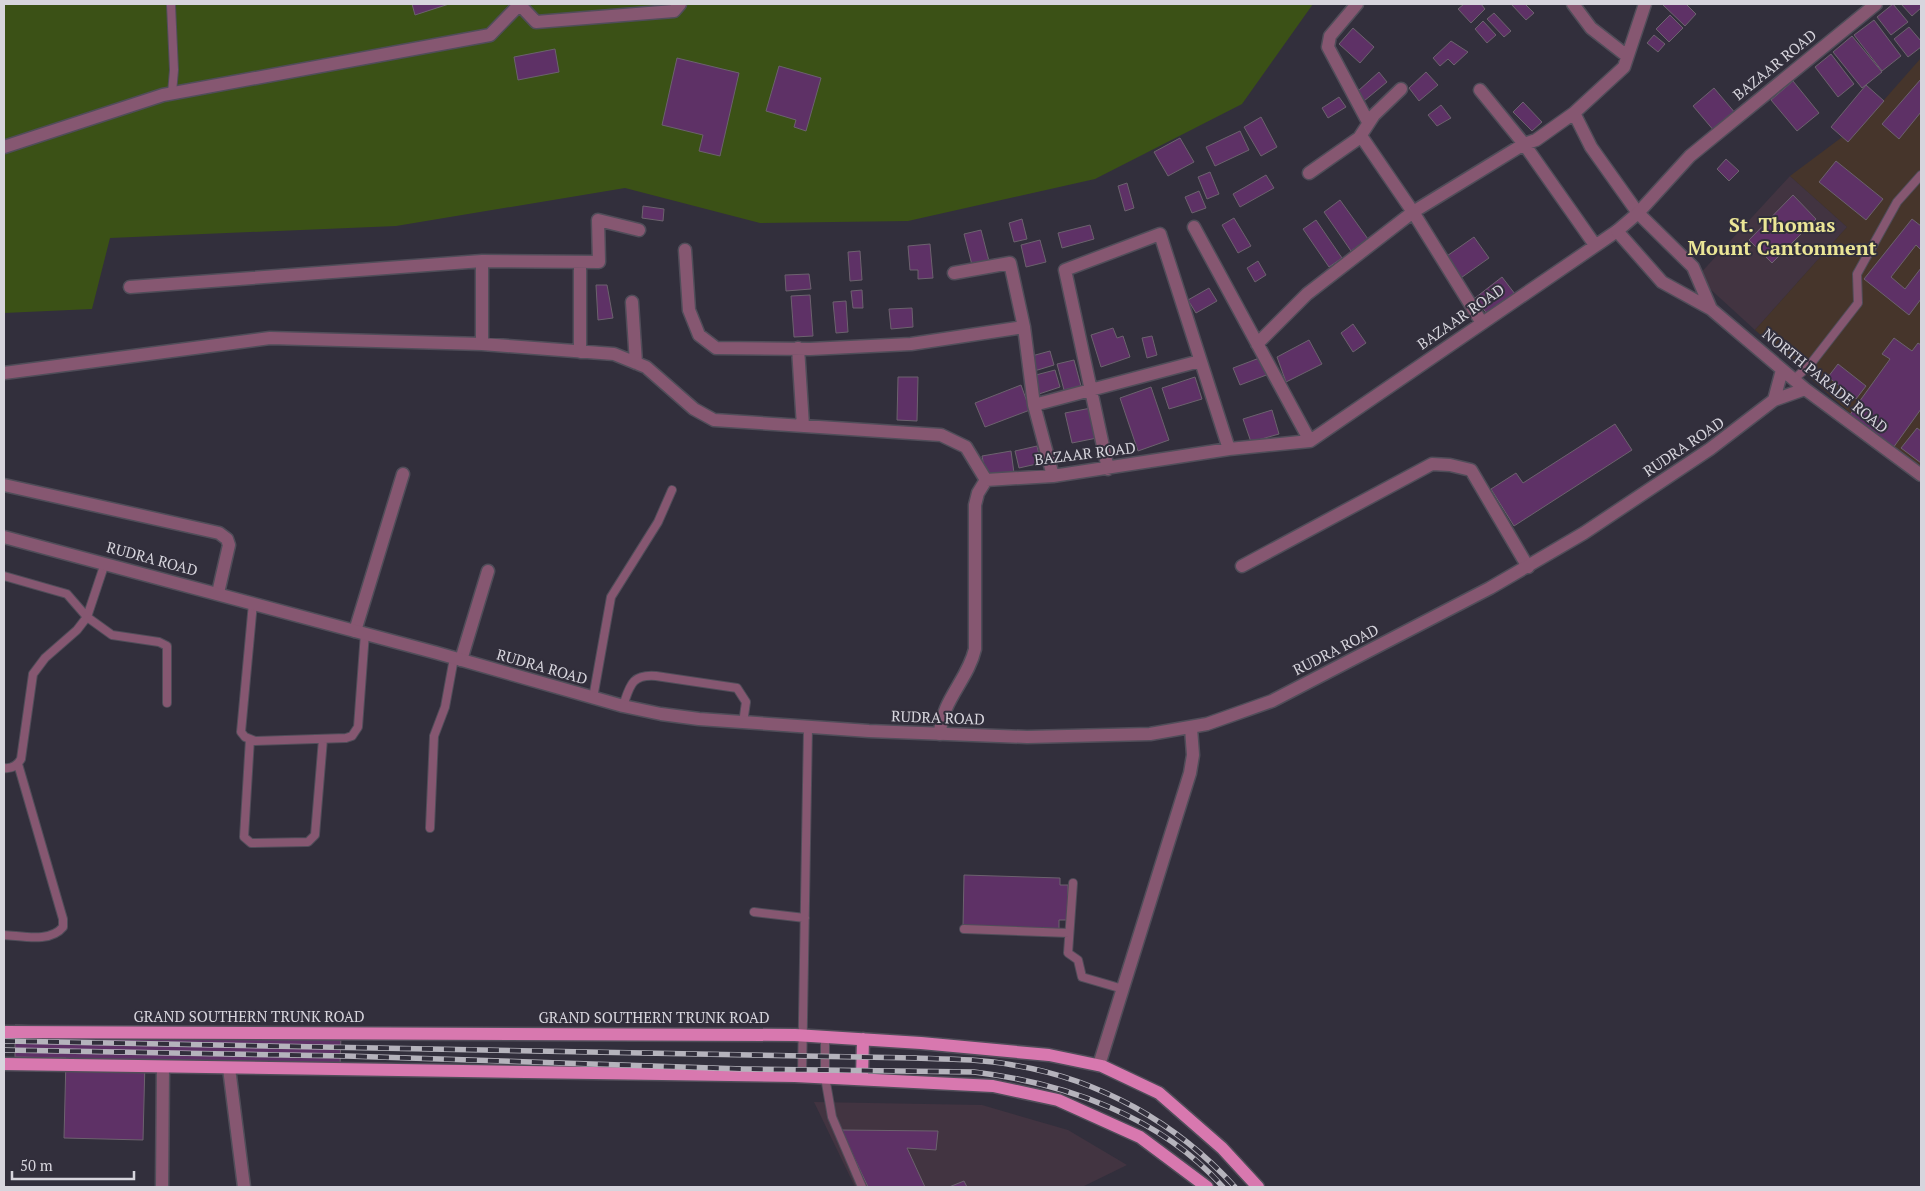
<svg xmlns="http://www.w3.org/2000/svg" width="1925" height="1191" font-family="'PT Serif',serif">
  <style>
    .commercial { fill: #423441 }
    .education { fill: #46352b }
    .grass { fill: #3b5116 }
    .building { fill: #5e3166; stroke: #6c626e }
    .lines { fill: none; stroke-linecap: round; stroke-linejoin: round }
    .service-casing { stroke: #504d59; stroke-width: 10 }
    .minor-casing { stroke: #504d59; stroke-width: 15 }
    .tertiary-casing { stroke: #504d59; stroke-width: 15 }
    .primary-casing { stroke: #504d59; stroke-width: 15 }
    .service { stroke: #865771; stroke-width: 8 }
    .minor { stroke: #865771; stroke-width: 12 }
    .tertiary { stroke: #865771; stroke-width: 12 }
    .primary { stroke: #d878af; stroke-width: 12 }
    .rail-casing { stroke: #b5b3bc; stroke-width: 5.5 }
    .rail { stroke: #322f3c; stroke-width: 4; stroke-dasharray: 11; stroke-linecap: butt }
    .labels { text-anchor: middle; stroke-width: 4; stroke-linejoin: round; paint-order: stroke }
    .street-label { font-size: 15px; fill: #d7d5dd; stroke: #322f3c }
    .district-label { font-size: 20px; font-weight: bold; fill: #ebe696; stroke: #322f3c }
  </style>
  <rect width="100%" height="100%" fill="#322f3c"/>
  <path class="commercial" d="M1790 176 1847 227 1755 330 1697 277Z
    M814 1102 982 1105 1068 1130 1127 1165 1082 1187H855Z"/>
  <path class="education" d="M1921 58V475L1755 330 1847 227 1790 176 1869 117Z"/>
  <path class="grass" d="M4 4H1313L1242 104 1095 179 908 221 760 223 625 188 396 226 110 238 92 309 4 313Z"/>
  <path class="building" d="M412 4H449L415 15Z
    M1464 4H1481L1485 9 1471 23 1458 9Z
    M1511 4H1525L1534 13 1526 20Z
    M1662 4H1686L1696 14 1685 26Z
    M1893 4 1908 22 1891 35 1877 17Z
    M1901 4H1921V8L1912 16Z
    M1494 13 1511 31 1504 37 1487 19Z
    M1670 15 1683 28 1669 42 1656 29Z
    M1874 20 1901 56 1882 71 1854 35Z
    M1483 21 1496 35 1487 43 1475 29Z
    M1909 27 1921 41V47L1908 57 1894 39Z
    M1353 28 1374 47 1360 63 1339 44Z
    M1654 35 1665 44 1658 52 1647 43Z
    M1852 36 1882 72 1862 88 1833 52Z
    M1451 41 1468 52 1454 65 1448 59 1440 66 1433 58Z
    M555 49 559 72 518 80 514 57Z
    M1831 54 1854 84 1838 97 1815 67Z
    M677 58 739 73 720 156 699 151 703 135 662 125Z
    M779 66 821 78 806 131 794 127 796 120 766 111Z
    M1379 72 1387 82 1364 101 1358 91Z
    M1426 72 1438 85 1419 101 1409 88Z
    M1921 79V112L1899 139 1882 124Z
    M1793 81 1819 113 1797 131 1771 100Z
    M1866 85 1884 101 1848 142 1831 127Z
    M1714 88 1736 114 1715 132 1693 106Z
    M1339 97 1346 107 1328 118 1322 108Z
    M1523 102 1542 122 1532 131 1513 112Z
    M1441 105 1451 118 1437 126 1428 115Z
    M1261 117 1277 147 1261 156 1244 127Z
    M1240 131 1249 150 1215 166 1206 147Z
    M1180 138 1194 162 1168 176 1154 152Z
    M1726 159 1739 171 1729 181 1717 169Z
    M1836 161 1883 199 1866 220 1819 182Z
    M1210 172 1219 194 1207 199 1198 177Z
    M1266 175 1274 188 1240 207 1233 194Z
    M1127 183 1134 208 1125 211 1118 186Z
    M1199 191 1206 208 1192 213 1185 197Z
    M1793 195 1816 219 1772 263 1749 240Z
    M1340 200 1368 239 1351 251 1324 212Z
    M643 206 664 209 663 221 642 218Z
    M1234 218 1251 246 1238 253 1222 225Z
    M1022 219 1027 239 1014 242 1009 223Z
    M1912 219 1921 226V250L1916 245 1891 277 1905 289 1921 268V299L1909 315 1864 279Z
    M1316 220 1342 258 1329 267 1303 229Z
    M1090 225 1094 239 1062 248 1058 233Z
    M981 230 989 261 972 265 964 234Z
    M1474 237 1489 258 1458 280 1444 258Z
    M1040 240 1046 262 1026 267 1021 245Z
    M930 244 933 278 918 279V270H910L908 246Z
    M860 251 862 280 850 281 848 252Z
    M1258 261 1266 275 1255 282 1247 268Z
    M809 274 811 289 786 291 785 275Z
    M1502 277 1515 294 1488 315 1475 298Z
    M596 285H607L613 318 598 320Z
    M1209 288 1217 301 1196 313 1188 300Z
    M862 290 863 308H853L851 291Z
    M810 295 813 336 794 337 791 296Z
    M846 301 848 332 836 333 833 302Z
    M912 308 913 327 891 329 889 309Z
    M1353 324 1366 343 1353 352 1341 333Z
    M1113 328 1117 338 1123 336 1130 357 1101 367 1091 335Z
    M1152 336 1157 355 1147 358 1142 338Z
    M1894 338 1912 351 1918 343 1921 345V409L1893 448 1849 416 1890 359 1882 354Z
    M1309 340 1322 364 1286 382 1277 357Z
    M1050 351 1054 365 1031 372 1028 357Z
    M1262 357 1269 374 1240 385 1233 368Z
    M1074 360 1081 386 1064 390 1057 364Z
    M1838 364 1866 386 1856 399 1828 377Z
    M1055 370 1060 387 1036 395 1032 376Z
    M898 377H918L917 421 897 420Z
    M1195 377 1202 399 1169 409 1162 388Z
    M1021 385 1030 410 985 427 975 403Z
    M1151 387 1169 440 1138 451 1120 398Z
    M1091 408 1097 438 1072 443 1065 413Z
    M1272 410 1279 434 1251 442 1243 419Z
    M1615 424 1632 450 1514 526 1491 489 1516 473 1523 483Z
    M1917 428 1921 431V463L1901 448Z
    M1037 446 1041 463 1019 468 1015 451Z
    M1011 451 1014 473 986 478 982 456Z
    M964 875 1060 878V885H1068L1067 920H1059V929L963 926Z
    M15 1025 341 1035 340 1066 145 1061 143 1140 64 1138 66 1058 15 1057Z
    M841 1130 938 1131 936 1150 907 1148 925 1187H868Z
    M964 1181 967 1187H949Z"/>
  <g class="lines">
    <defs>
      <path id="service" d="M171 5 174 70 172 93
        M1794 379 1809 366 1858 303 1857 274 1897 202 1921 175
        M4 576 67 594 87 617 112 635 159 642 167 646V703
        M253 603 241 732 245 737 255 741 346 738 352 736 358 727 365 633
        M593 698 611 597 658 522 672 490
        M623 706C630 686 631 674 656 676L737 688 746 702 743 723
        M250 739 244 837 251 843 308 842 315 835 323 739
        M4 768C12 769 17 766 21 759L33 674 45 658 77 630 87 617 105 563
        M430 828 434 736 445 707 454 658
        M1073 883 1068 953 1078 960 1082 977 1123 989
        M754 912 805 918
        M964 929 1069 933
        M4 935C23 936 50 943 63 927V919L18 764
        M825 1037V1077L832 1117 862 1187
        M802 1076 808 727"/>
      <path id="minor" d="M1357 4 1330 36 1328 47 1368 122
        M1573 4 1591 28 1627 56
        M520 5 536 22 674 11 680 4
        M1480 90 1524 144 1595 245
        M1574 113 1591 147 1638 213
        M1361 136 1413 212 1482 323
        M4 147 163 95 490 35 520 4
        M1309 173 1359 138 1374 115 1401 89
        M1194 227 1310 441
        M685 250 689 310 699 335 716 348 810 349 911 344 1024 327 1034 405 1200 361
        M580 262V352
        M954 273 1010 263 1024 327
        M130 287 482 261 599 262 598 220 639 230
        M632 302 636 363
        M482 344V261
        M1257 344 1307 294 1413 212 1524 144 1536 140 1574 113 1624 67 1645 4
        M798 348 803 426
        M4 373 270 338 482 344 614 354 646 367 694 409 714 420 941 435 966 447 986 480
        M1034 405 1053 476
        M1108 469 1065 270 1160 234 1229 449
        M986 480 1053 476 1229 449 1310 441 1617 231
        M4 485 219 533 227 539 229 545 218 593
        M1242 566 1432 464 1450 465 1471 470 1528 567
        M355 631 403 474
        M461 660 488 571
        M940 734C941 701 968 680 975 649V505L978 493 986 480
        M229 1068 244 1187
        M162 1187 163 1067"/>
      <path id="tertiary" d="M1876 4 1690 156 1638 213 1617 231 1662 282 1711 309 1805 389 1921 475
        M1638 213 1693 267 1711 309
        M1774 400 1782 370
        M4 537 437 653 623 706 661 714 699 719 869 731 1027 737 1150 734 1207 724 1272 701 1490 588 1584 533 1710 449 1774 400 1805 389
        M1099 1065 1190 773 1193 755 1191 728"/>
      <path id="primary" d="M4 1032 795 1035 921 1043 1049 1055 1102 1066 1159 1093 1222 1148 1258 1187
        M4 1064 795 1076 993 1086 1058 1100 1140 1137 1207 1187
        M862 1078 863 1039"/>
    </defs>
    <use href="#service" class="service-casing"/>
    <use href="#minor" class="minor-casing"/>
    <use href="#tertiary" class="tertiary-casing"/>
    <use href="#primary" class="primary-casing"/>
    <use href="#service" class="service"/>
    <use href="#minor" class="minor"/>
    <use href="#tertiary" class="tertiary"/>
    <use href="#primary" class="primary"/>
    <defs>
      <path id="rail" d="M4 1041 915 1058C948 1059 981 1059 1013 1065 1099 1079 1177 1123 1235 1187
        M4 1050 346 1056 743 1069 974 1072C1065 1083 1160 1116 1223 1187"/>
    </defs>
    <use href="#rail" class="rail-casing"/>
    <use href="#rail" class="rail"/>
  </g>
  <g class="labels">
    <g class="street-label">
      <text transform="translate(1775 65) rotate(-39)" y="5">BAZAAR ROAD</text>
      <text transform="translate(1461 317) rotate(-35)" y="5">BAZAAR ROAD</text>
      <text transform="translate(1825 381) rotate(39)" y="5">NORTH PARADE ROAD</text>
      <text transform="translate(1684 447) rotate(-34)" y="5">RUDRA ROAD</text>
      <text transform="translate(1085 454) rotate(-7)" y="5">BAZAAR ROAD</text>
      <text transform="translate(152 559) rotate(15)" y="5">RUDRA ROAD</text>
      <text transform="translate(1336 650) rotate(-27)" y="5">RUDRA ROAD</text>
      <text transform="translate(542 667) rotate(16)" y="5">RUDRA ROAD</text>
      <text transform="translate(938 718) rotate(2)" y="5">RUDRA ROAD</text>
      <text x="249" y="1022">GRAND SOUTHERN TRUNK ROAD</text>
      <text x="654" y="1023">GRAND SOUTHERN TRUNK ROAD</text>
    </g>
    <g class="district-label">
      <text x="1782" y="232">St. Thomas<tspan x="1782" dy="23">Mount Cantonment</tspan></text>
    </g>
  </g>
  <rect width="1925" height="1191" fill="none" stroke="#d7d5dd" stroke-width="10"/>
  <path d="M12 1171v8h122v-8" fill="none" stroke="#d7d5dd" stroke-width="2.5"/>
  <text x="20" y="1171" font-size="15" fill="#d7d5dd" stroke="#322f3c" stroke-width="4" paint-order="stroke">50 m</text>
</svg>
